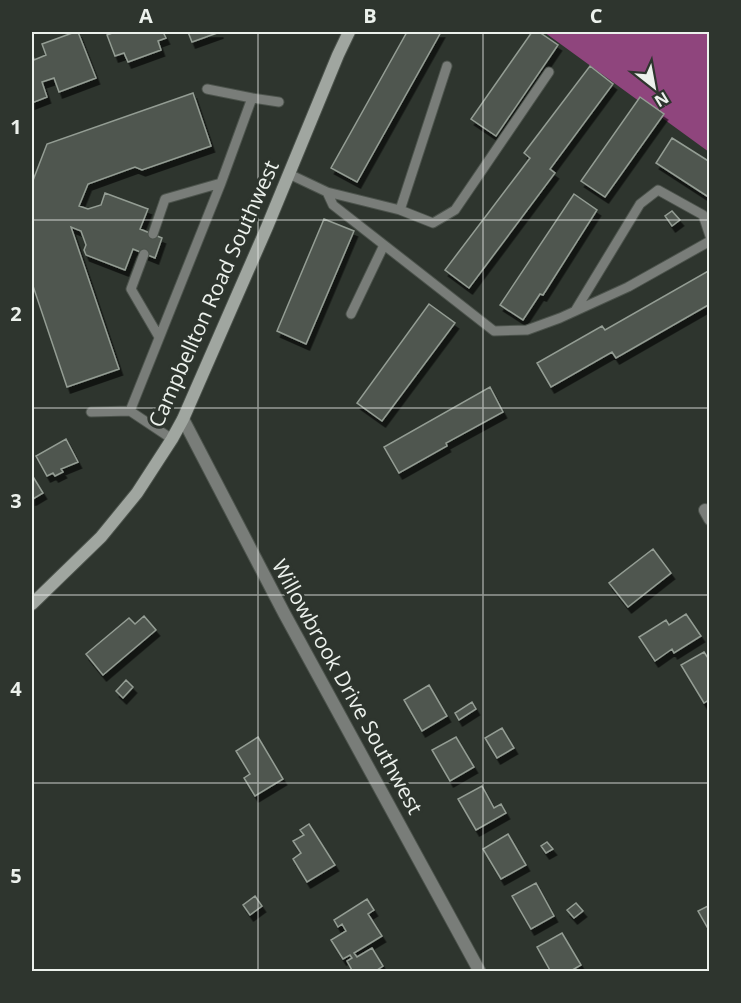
<svg xmlns="http://www.w3.org/2000/svg" width="741" height="1003" font-family="'Open Sans',sans-serif">
  <style>
    .forest { fill: #8f457d }
    .building { fill: #4f574f; stroke: #949d94; stroke-width: 1.5; filter: url(#shadow) }
    .lines { fill: none; stroke-linecap: round; stroke-linejoin: round }
    .lane-casing { stroke: #4c534c; stroke-width: 11 }
    .street-casing { stroke: #4c534c; stroke-width: 14 }
    .secondary-casing { stroke: #4c534c; stroke-width: 14 }
    .lane { stroke: #797d79; stroke-width: 9 }
    .street { stroke: #797d79; stroke-width: 12 }
    .secondary { stroke: #a0a6a0; stroke-width: 12 }
    .grid { fill: none; stroke: #ecf1ec; stroke-width: 1.5; stroke-opacity: 0.55 }
    .labels { text-anchor: middle; stroke-width: 6; stroke-linejoin: round; paint-order: stroke }
    .street-label { font-size: 21px; fill: #ecf1ec; stroke: #2e352e }
    .neatline { fill: none; stroke: #ecf1ec; stroke-width: 2 }
    .grid-label { font-size: 20px; text-anchor: middle; font-weight: bold; fill: #ecf1ec }
  </style>
  <defs>
    <filter id="shadow"><feDropShadow dx="3.5" dy="6" stdDeviation="0" flood-color="#0009"/></filter>
  </defs>
  <rect width="100%" height="100%" fill="#2e352e"/>
  <path class="forest" d="M544 32H709V152Z"/>
  <path class="building" d="M75 32H78L96 78 59 92 54 78 42 82 47 97 32 103V52L34 60 46 55 42 44Z
    M115 32H163L166 38 158 41 161 50 128 62 124 53 115 56 107 35Z
    M188 32H220L192 42Z
    M407 32H441L357 182 331 168Z
    M532 32H539L558 45 496 136 471 119Z
    M590 66 613 84 550 169 555 173 469 288 445 270 530 158 524 153Z
    M193 93 211 146 142 170 135 167 88 184 79 206 88 209 101 205 105 193 148 209 140 229 162 238 155 258 133 249 125 270 86 255 84 250 86 245 81 231 71 227 119 369 67 387 32 283V183L47 144Z
    M640 97 664 114 605 197 581 181Z
    M672 138 710 162V198L656 163Z
    M574 194 597 210 543 295 540 294 523 320 500 305Z
    M672 211 680 220 672 226 665 216Z
    M324 219 354 231 306 344 277 331Z
    M710 270V304L616 358 612 352 551 387 537 363 602 326 605 330Z
    M429 304 455 323 382 421 357 403Z
    M490 387 503 412 446 443 447 446 399 473 384 447Z
    M66 439 78 462 61 469 63 472 55 476 53 473 47 476 36 456Z
    M32 475 43 493 33 499H32Z
    M653 549 671 573 628 607 609 583Z
    M686 614 701 636 674 653 672 649 655 661 639 637 666 620 669 625Z
    M144 616 156 630 103 675 86 654 129 618 135 624Z
    M704 652 710 661V699L704 703 681 665Z
    M126 680 133 687 123 698 116 691Z
    M429 685 447 716 422 731 404 700Z
    M472 702 476 709 459 720 455 713Z
    M502 728 514 748 497 758 485 738Z
    M258 737 283 779 255 796 244 778 250 774 236 751Z
    M456 737 474 767 450 781 432 750Z
    M482 786 494 808 501 804 506 813 476 830 458 799Z
    M309 824 335 865 307 882 293 859 301 853 293 841 304 835 300 830Z
    M508 834 526 865 501 879 483 849Z
    M547 842 553 849 546 853 541 846Z
    M536 883 554 916 531 929 512 896Z
    M255 896 262 906 250 915 243 905Z
    M367 899 374 910 368 914 382 936 354 953 357 957 372 948 383 966 374 972H353L347 961 352 958 350 955 343 959 331 940 346 931 342 924 338 927 334 920Z
    M576 903 583 911 574 918 567 910Z
    M710 905V932L698 911Z
    M562 933 581 965 569 972H551L537 947Z"/>
  <g class="lines">
    <defs>
      <path id="lane" d="M252 98 279 102
        M289 174 327 192 400 210 433 223 455 210 549 72
        M327 192 333 205 494 331 527 330 560 318 628 287 710 241
        M400 210 447 66
        M153 234 165 199 221 183
        M144 254 131 289 159 337
        M575 311 640 204 658 190 703 215 710 236
        M351 314 384 245
        M91 412 130 411
        M172 439 130 411 221 183 252 98 207 89"/>
      <path id="street" d="M183 419 284 613 480 972
        M705 510 710 519"/>
      <path id="secondary" d="M32 604 101 537 137 493 172 439 183 419 267 227 338 55 349 32"/>
    </defs>
    <use href="#lane" class="lane-casing"/>
    <use href="#street" class="street-casing"/>
    <use href="#secondary" class="secondary-casing"/>
    <use href="#lane" class="lane"/>
    <use href="#street" class="street"/>
    <use href="#secondary" class="secondary"/>
  </g>
  <path class="grid" d="M258 32V972M483 32V972M32 220H710M32 408H710M32 595H710M32 783H710"/>
  <g class="labels">
    <g class="street-label">
      <text transform="translate(214 294) rotate(-66)" y="7">Campbellton Road Southwest</text>
      <text transform="translate(347 687) rotate(61)" y="7">Willowbrook Drive Southwest</text>
    </g>
  </g>
  <rect width="741" height="1003" fill="none" stroke="#2e352e" stroke-width="66"/>
  <g transform="translate(654 87) rotate(149)" stroke="#2e352e" stroke-width="4.5" paint-order="stroke">
  <path d="M0-4.5L10 22L0 15L-10 22Z" fill="#ecf1ec"/>
  <text y="-9" font-size="16" font-weight="bold" text-anchor="middle" fill="#ecf1ec">N</text>
  </g>
  <rect x="33" y="33" width="675" height="937" class="neatline"/>
  <g class="grid-label">
    <text x="146" y="23">A</text>
    <text x="370" y="23">B</text>
    <text x="596" y="23">C</text>
    <text x="16" y="134">1</text>
    <text x="16" y="321">2</text>
    <text x="16" y="508">3</text>
    <text x="16" y="696">4</text>
    <text x="16" y="883">5</text>
  </g>
</svg>
